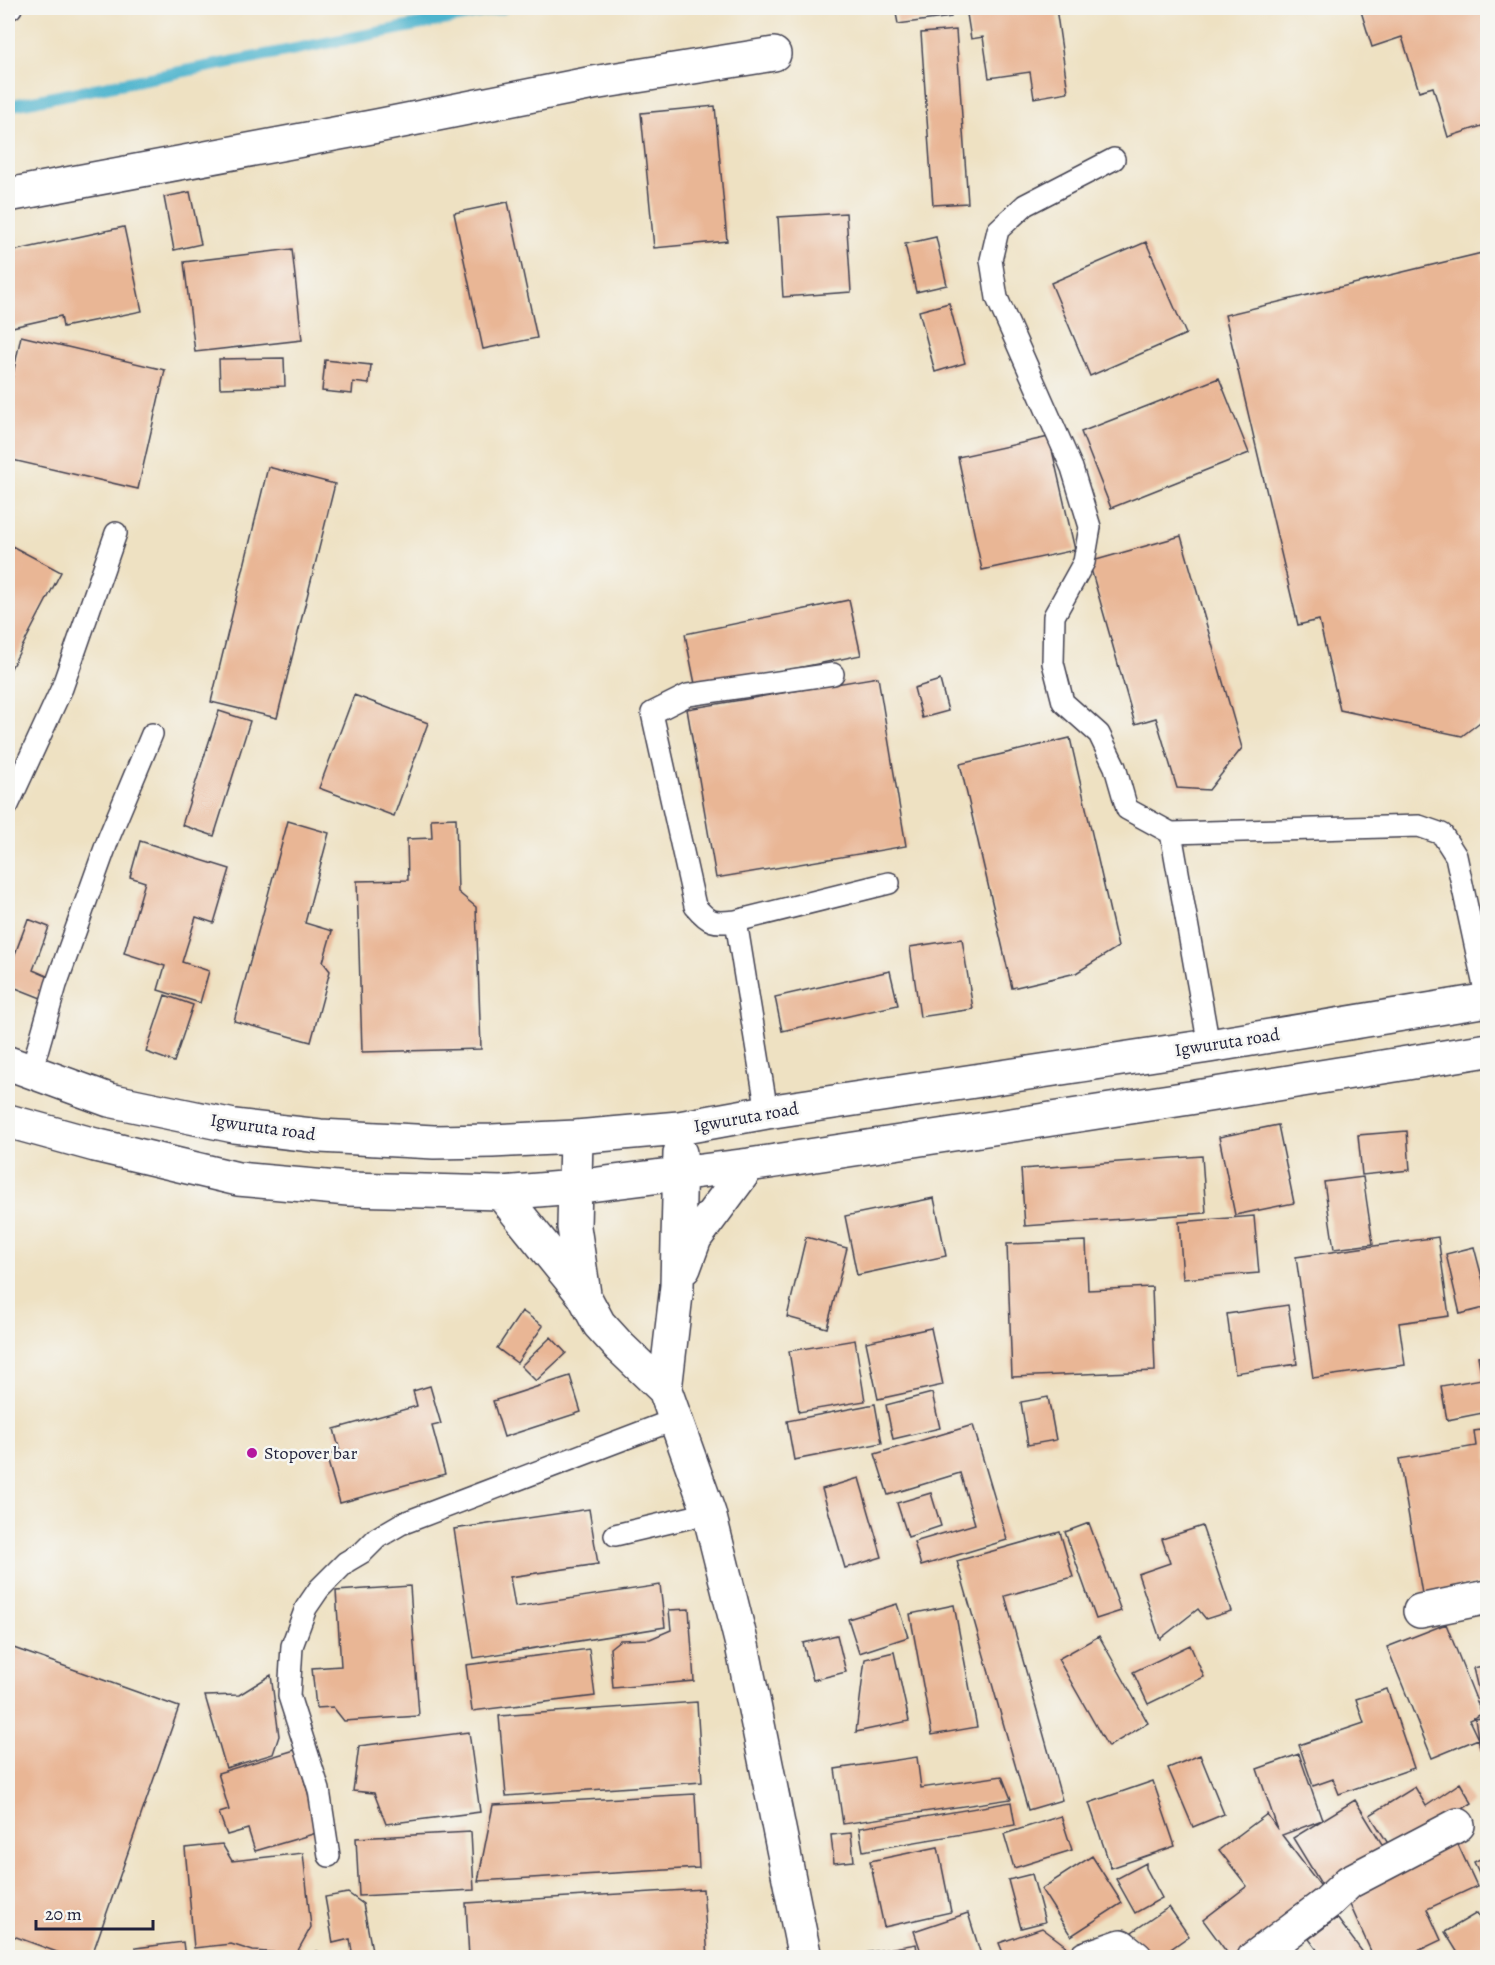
<svg xmlns="http://www.w3.org/2000/svg" width="1495" height="1965" font-family="Alegreya,serif">
  <style>
    .lines { fill: none; stroke-linecap: round; stroke-linejoin: round }
    .stream { stroke: #4eb4cd; stroke-width: 12 }
    .building { fill: #e9b695 }
    .lane-casing { stroke: #413f4f; stroke-width: 24 }
    .street-casing { stroke: #413f4f; stroke-width: 36 }
    .secondary-casing { stroke: #413f4f; stroke-width: 36 }
    .lane { stroke: #fff; stroke-width: 21 }
    .street { stroke: #fff; stroke-width: 33 }
    .secondary { stroke: #fff; stroke-width: 33 }
    .poi-dot { fill: #b5179e; stroke: #f6f6f2; stroke-width: 2 }
    .labels { text-anchor: middle; stroke-width: 5; stroke-linejoin: round; paint-order: stroke }
    .street-label { font-size: 18px; fill: #22223b; stroke: #f6f6f2 }
    .poi-label { font-size: 18px; fill: #22223b; stroke: #f6f6f2; text-anchor: start }
  </style>
  <rect width="100%" height="100%" fill="#f6f6f2"/>
  <filter id="ink" filterUnits="userSpaceOnUse"><feTurbulence type="fractalNoise" baseFrequency=".0167" numOctaves="2"/><feDisplacementMap in="SourceGraphic" scale="12" xChannelSelector="R" yChannelSelector="G"/><feConvolveMatrix kernelMatrix="1 2 1 2 8 2 1 2 1" color-interpolation-filters="sRGB"/></filter>
  <filter id="wash" filterUnits="userSpaceOnUse"><feTurbulence type="fractalNoise" baseFrequency=".008" numOctaves="4" result="noise"/><feDisplacementMap in="SourceGraphic" scale="24" xChannelSelector="R" yChannelSelector="G"/><feGaussianBlur stdDeviation="1.35" result="paint"/><feColorMatrix in="noise" values="0 0 0 0 0 0 0 0 0 0 0 0 0 0 0 0 0 1.4 0 .05"/><feComposite in="paint" operator="in"/></filter>
  <g filter="url(#wash)">
    <rect width="100%" height="100%" fill="#eee1c2"/>
    <g class="lines">
      <path class="stream" d="M8 106 503 8"/>
    </g>
    <g id="blocks">
      <path class="building" d="M895 8H950L951 17 898 24Z
        M966 8H1004L1006 11 1031 8H1056L1068 92 1034 98 1030 72 989 78 983 37 971 39Z
        M1360 8H1488V124L1448 137 1433 87 1419 91 1402 37 1372 47Z
        M956 30 968 203 933 205 921 33Z
        M715 106 727 241 654 248 641 113Z
        M190 192 201 244 174 250 164 197Z
        M508 202 537 338 483 349 454 213Z
        M846 213 851 292 783 297 778 217Z
        M124 227 142 311 63 327 61 316 8 328V252Z
        M936 237 947 285 916 292 905 244Z
        M1146 242 1186 334 1090 376 1051 283Z
        M292 249 302 340 195 352 184 262Z
        M1482 253 1488 276V716L1462 736 1340 710 1319 620 1298 625 1225 315Z
        M949 303 965 363 935 372 919 311Z
        M21 336 165 370 138 489 8 459V398Z
        M284 358 285 386 220 388 219 359Z
        M325 360 371 365 369 384 353 382 352 394 322 391Z
        M1219 378 1249 453 1111 508 1081 432Z
        M1049 437 1075 550 982 570 958 457Z
        M268 467 335 484 277 718 211 702Z
        M1181 536 1242 748 1209 790 1177 788 1156 718 1135 724 1089 562Z
        M8 544 61 572 8 674Z
        M849 600 861 655 696 689 685 634Z
        M878 677 906 846 716 878 687 709Z
        M940 680 948 711 922 718 914 688Z
        M354 695 428 723 394 816 319 788Z
        M219 711 250 721 214 836 182 825Z
        M1070 738 1118 947 1076 973 1012 988 960 764Z
        M456 818 458 892 476 907 481 1049 362 1052 357 881 408 880 407 839 432 838 431 819Z
        M288 821 329 833 305 923 332 931 323 962 330 971 311 1042 234 1021Z
        M140 841 230 869 214 923 196 917 182 962 209 971 200 1003 158 990 165 966 124 953 145 882 130 877Z
        M28 919 49 927 33 970 49 977 41 998 8 985V973Z
        M962 939 973 1009 920 1017 910 947Z
        M890 971 898 1005 782 1031 775 997Z
        M165 995 193 1005 174 1062 146 1052Z
        M1278 1125 1294 1203 1235 1215 1219 1137Z
        M1407 1131 1410 1170 1362 1175 1358 1135Z
        M1202 1156 1206 1213 1025 1226 1021 1169Z
        M1363 1177 1373 1244 1334 1249 1324 1182Z
        M934 1198 946 1256 857 1275 845 1216Z
        M1254 1216 1259 1273 1183 1279 1179 1222Z
        M806 1237 847 1248 827 1328 787 1317Z
        M1438 1237 1449 1316 1399 1323 1405 1365 1313 1378 1296 1257Z
        M1086 1241 1088 1290 1152 1287 1155 1371 1012 1377 1007 1244Z
        M1474 1247 1488 1300V1307L1460 1314 1446 1254Z
        M1288 1305 1297 1364 1235 1373 1227 1314Z
        M522 1311 543 1326 517 1363 497 1348Z
        M931 1328 943 1385 878 1399 866 1342Z
        M551 1337 566 1353 536 1381 521 1366Z
        M855 1340 865 1401 799 1412 789 1351Z
        M1488 1355V1412L1447 1420 1441 1386 1482 1379 1478 1356Z
        M570 1376 581 1412 504 1437 493 1401Z
        M430 1386 441 1424 432 1426 445 1474 340 1503 326 1455 340 1452 334 1429 417 1406 413 1391Z
        M932 1393 940 1428 893 1439 886 1405Z
        M1048 1397 1056 1440 1028 1445 1021 1402Z
        M875 1404 882 1443 794 1460 787 1421Z
        M973 1425 1007 1540 921 1566 914 1542 975 1524 960 1473 888 1495 875 1454Z
        M1488 1429V1583L1422 1594 1399 1459 1476 1446 1474 1431Z
        M859 1478 882 1557 845 1568 822 1489Z
        M931 1493 941 1526 908 1537 897 1503Z
        M589 1509 598 1564 510 1577 515 1607 660 1585 665 1627 474 1658 454 1529Z
        M1089 1523 1121 1611 1096 1619 1065 1532Z
        M1202 1526 1231 1611 1206 1619 1198 1609 1160 1639 1138 1574 1170 1563 1162 1539Z
        M1060 1532 1073 1577 1005 1596 1062 1800 1028 1810 957 1561Z
        M410 1586 419 1716 344 1721 333 1707 316 1708 312 1668 341 1666 336 1591Z
        M897 1604 908 1637 859 1653 848 1619Z
        M954 1605 977 1727 932 1735 910 1614Z
        M689 1609 694 1681 613 1688 610 1648 620 1640 650 1639 671 1630 669 1610Z
        M1446 1624 1482 1714 1469 1720 1478 1739 1432 1758 1387 1647Z
        M837 1635 846 1672 813 1680 803 1643Z
        M1099 1636 1148 1723 1108 1747 1058 1659Z
        M1190 1645 1204 1677 1148 1704 1133 1672Z
        M8 1646 179 1707 91 1958H73L8 1934Z
        M589 1649 595 1696 472 1711 466 1665Z
        M894 1652 909 1721 856 1732 865 1659Z
        M1488 1665V1713L1484 1714 1473 1668Z
        M271 1675 279 1736 273 1754 226 1768 205 1696 239 1695Z
        M1387 1689 1414 1768 1339 1794 1333 1779 1313 1786 1299 1745 1364 1723 1356 1699Z
        M697 1702 702 1782 506 1796 499 1716Z
        M1488 1717V1748L1480 1749 1475 1719Z
        M469 1732 480 1812 386 1824 374 1793 353 1791 359 1746Z
        M295 1750 320 1832 255 1851 248 1829 227 1835 219 1813 229 1810 218 1773Z
        M1299 1754 1322 1820 1282 1835 1326 1893 1242 1958H1231L1203 1920 1247 1886 1219 1850 1267 1814 1278 1830 1257 1769Z
        M1200 1755 1224 1814 1193 1827 1168 1768Z
        M917 1757 921 1788 1002 1776 1011 1799 843 1824 835 1769Z
        M1153 1781 1175 1846 1111 1868 1089 1803Z
        M1460 1783 1472 1803 1394 1853 1370 1815 1415 1787 1426 1806Z
        M695 1794 699 1868 478 1881 493 1805Z
        M1355 1800 1385 1849 1323 1887 1293 1838Z
        M1011 1802 1015 1825 863 1851 859 1828Z
        M1061 1816 1072 1850 1014 1868 1004 1834Z
        M471 1832 474 1890 359 1896 356 1838Z
        M851 1833 854 1861 834 1863 831 1835Z
        M1455 1838 1477 1886 1427 1909 1441 1940 1403 1958H1374L1343 1889Z
        M222 1844 232 1861 303 1853 311 1927 296 1954 253 1951 231 1944 194 1948 185 1848Z
        M938 1847 951 1912 884 1927 870 1861Z
        M1488 1855V1891L1474 1862Z
        M1092 1856 1122 1903 1071 1936 1041 1889Z
        M1146 1863V1868L1162 1898 1135 1913 1116 1879Z
        M1032 1874 1045 1922 1021 1928 1008 1880Z
        M703 1889 708 1958H469L466 1903Z
        M348 1893 363 1904 373 1955 353 1958 350 1939 333 1943 325 1897Z
        M1169 1907 1189 1936 1158 1958H1149L1132 1932Z
        M968 1913 982 1958H923L914 1931Z
        M1477 1913 1488 1931V1958H1461L1445 1932Z
        M1337 1918 1367 1958H1323L1309 1939Z
        M1042 1928 1066 1946 1037 1958H1005L999 1943Z
        M183 1942 185 1958H138L136 1948Z
        M916 1944 918 1958H848V1956Z
        M317 1951 334 1957V1958H315Z"/>
    </g>
  </g>
  <g filter="url(#ink)">
    <use href="#blocks" fill-opacity="0" stroke="#413f4f" stroke-width="1.5"/>
    <g class="lines">
      <defs>
        <path id="lane" d="M8 8H11
          M1114 159 1025 205 998 230 991 260 997 298 1072 468 1090 527 1084 562 1054 616 1053 663 1063 702 1099 734 1115 767 1127 809 1171 833 1419 826 1442 834 1456 856 1487 1000
          M8 805 62 688 116 533
          M1171 833 1209 1046
          M736 921C714 923 710 924 695 906L652 713 688 695 833 674
          M31 1072 56 985 109 837 152 734
          M767 1112 736 921 889 883
          M615 1535 709 1513
          M329 1856 319 1790 289 1696 292 1646 306 1608 319 1589 346 1562 363 1552 377 1538 401 1524 676 1419"/>
        <path id="street" d="M8 195 377 126 593 83 774 54
          M1420 1611 1488 1597
          M1086 1958 1121 1946 1136 1958
          M1254 1958 1327 1903 1349 1882 1458 1825"/>
        <path id="secondary" d="M8 1063 109 1100 234 1126 320 1136 434 1142 492 1141 576 1137 679 1128 767 1112 1209 1046 1488 1000
          M8 1121 95 1145 238 1179 348 1189 501 1193 574 1187 749 1165 1196 1097 1488 1050
          M576 1137 574 1227 584 1294
          M501 1193 584 1296 599 1324 620 1347 665 1390 709 1513 742 1645 805 1958
          M684 1268 695 1238 749 1165
          M665 1390 677 1286 680 1153"/>
      </defs>
      <use href="#lane" class="lane-casing"/>
      <use href="#street" class="street-casing"/>
      <use href="#secondary" class="secondary-casing"/>
      <use href="#lane" class="lane"/>
      <use href="#street" class="street"/>
      <use href="#secondary" class="secondary"/>
    </g>
  </g>
  <circle class="poi-dot" cx="252" cy="1453" r="6"/>
  <g class="labels">
    <g class="street-label">
      <text transform="translate(1227 1042) rotate(-9)" y="6">Igwuruta road</text>
      <text transform="translate(746 1117) rotate(-10)" y="6">Igwuruta road</text>
      <text transform="translate(263 1127) rotate(8)" y="6">Igwuruta road</text>
    </g>
    <g class="poi-label">
      <text x="264" y="1459">Stopover bar</text>
    </g>
  </g>
  <rect width="1495" height="1965" fill="none" stroke="#f6f6f2" stroke-width="30"/>
  <path d="M36 1920v9h117v-9" fill="none" stroke="#22223b" stroke-width="3"/>
  <text x="45" y="1920" font-size="18" fill="#22223b" stroke="#f6f6f2" stroke-width="4.5" paint-order="stroke">20 m</text>
</svg>
